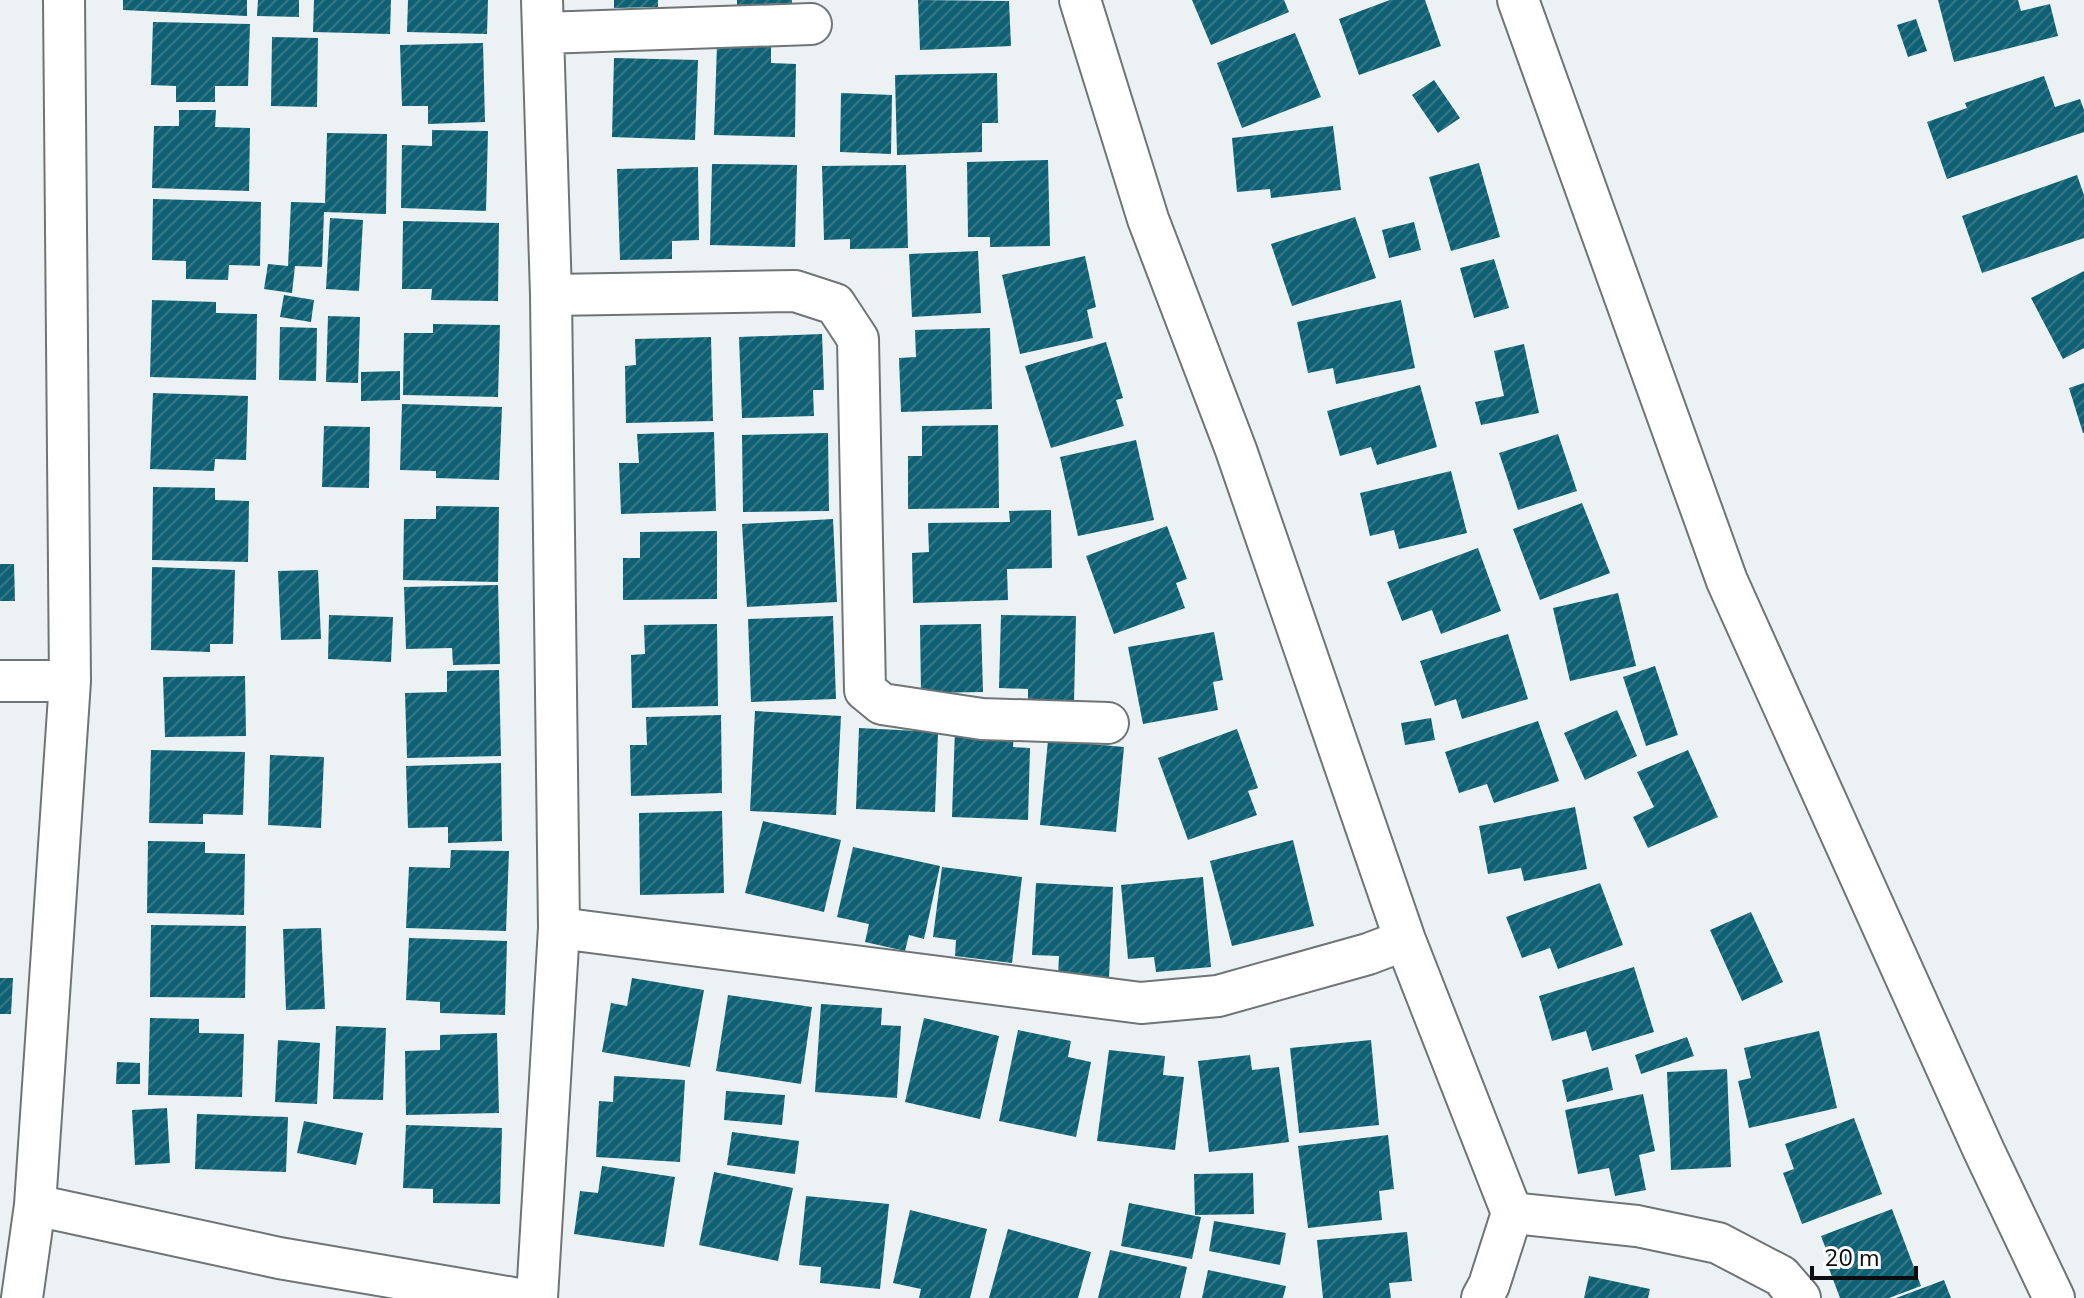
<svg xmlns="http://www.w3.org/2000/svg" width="2084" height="1298" font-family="'Nunito Sans',sans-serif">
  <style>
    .building { fill: url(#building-hatch) }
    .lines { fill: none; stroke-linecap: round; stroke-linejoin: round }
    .minor-casing { stroke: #6f7475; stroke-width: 44 }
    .minor { stroke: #fff; stroke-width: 40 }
  </style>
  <defs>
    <pattern id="building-hatch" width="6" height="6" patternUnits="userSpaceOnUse" patternTransform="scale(2)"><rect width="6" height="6" fill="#0e6174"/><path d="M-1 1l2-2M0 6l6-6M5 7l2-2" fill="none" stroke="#387684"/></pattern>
  </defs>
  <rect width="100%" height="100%" fill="#ecf2f3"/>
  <path class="building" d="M123 0H247V16L123 10Z
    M258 0H299V17L257 16Z
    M314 0H391L390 34 313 32Z
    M408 0H488L487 34 407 32Z
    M614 0H658V7L614 8Z
    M737 0H792V3L737 5Z
    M918 0 1009 1 1011 46 920 50Z
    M1192 0H1284L1289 12 1211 45Z
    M1390 0H1425L1441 46 1359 75 1339 19Z
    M1938 0H2018L2021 11 2050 4 2058 36 1954 62Z
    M1916 19 1927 51 1908 57 1897 25Z
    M153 22 250 24 248 86H215V102H176V86L151 85Z
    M1295 33 1321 97 1242 128 1217 63Z
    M272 37 318 38 317 107 271 106Z
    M483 43 485 122 428 124V106H402L400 45Z
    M717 44 771 45V63L796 64 795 137 714 135Z
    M614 58 698 60 695 140 612 137Z
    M997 73 998 123H982V152L897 155 895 75Z
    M2044 76 2055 107 2080 99 2084 110V132L1947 179 1927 122 1967 108 1965 103Z
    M1434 80 1460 118 1438 133 1412 95Z
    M841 93 892 95 891 154 840 152Z
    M179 110H216L215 127 250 128 249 191 152 188 154 126H179Z
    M1333 126 1341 190 1271 198 1270 189 1237 192 1232 138Z
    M432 130 488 131 486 211 401 208 402 145 432 146Z
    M327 133 387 134 386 214 324 212 322 267 295 266 292 293 264 289 268 264 288 266 291 202 325 203Z
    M1048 160 1050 246 990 247V237H968L967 162Z
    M1479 163 1500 237 1451 251 1429 177Z
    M712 164 797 165 795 247 710 245Z
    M906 165 908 248 850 249V239L824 240 822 166Z
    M698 167 699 240 672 241V259L620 260 617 169Z
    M2077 175 2084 195V238L1982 273 1962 216Z
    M153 199 261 202 260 266 229 265 228 280 186 279V261L152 260Z
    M1355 217 1376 278 1292 306 1271 244Z
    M330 218 363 220 359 291 326 289Z
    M403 221 499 223 498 301 431 300 432 289H402Z
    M1414 222 1421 250 1389 258 1382 230Z
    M978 251 981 313 912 317 909 254Z
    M1085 256 1096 307 1087 310 1093 338 1020 354 1002 275Z
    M1494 259 1509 308 1474 318 1460 268Z
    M2084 271V348L2063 359 2031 298Z
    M284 295 314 300 311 322 280 317Z
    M152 300 216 302V313L257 314 256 380 150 377Z
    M1401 300 1415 368 1336 384 1333 368 1308 373 1297 322Z
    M328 316 360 317 358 383 326 382Z
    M433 324 500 325 498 397 403 395 404 333H433Z
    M280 327 317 328 316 381 279 380Z
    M990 328 992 409 901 412 899 358 916 357 915 330Z
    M822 334 824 390H813L814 416 742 418 739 337Z
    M711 337 713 421 626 423 625 366 636 365 635 339Z
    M1106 342 1123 398 1116 400 1124 426 1051 448 1025 366Z
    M1524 344 1539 413 1481 425 1475 402 1504 396 1494 351Z
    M400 371V400L361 401V372Z
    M2084 383V433H2083L2069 388Z
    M1420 385 1437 447 1377 465 1371 447 1340 456 1327 411Z
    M153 393 248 396 246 460 215 459 214 471 150 469Z
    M402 404 502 407 499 480 436 478V471L400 470Z
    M998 425 999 508 908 509V456H922V426Z
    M324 426 370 427 369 488 322 487Z
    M714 432 716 511 621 514 619 463H639L637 434Z
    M828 433 829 511 743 512 742 435Z
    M1558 434 1577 491 1518 510 1499 453Z
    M1136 440 1154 520 1078 536 1060 457Z
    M1451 471 1467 533 1399 549 1394 530 1370 536 1360 493Z
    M153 487 215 488V500L249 501 248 562 152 560Z
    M1582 503 1610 573 1540 600 1513 529Z
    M436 506 499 507 498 582 403 580 404 519H436Z
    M1051 510 1052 568 1007 569 1008 600 913 603 912 553 929 552 928 523 1010 522 1009 511Z
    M833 519 837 602 747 607 742 524Z
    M1167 526 1187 579 1176 583 1185 608 1114 634 1086 556Z
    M717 531V599L623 600V558H640V532Z
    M1478 548 1501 611 1441 634 1432 610 1402 621 1387 582Z
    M0 564H14L15 601H0Z
    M152 567 235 570 233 644H210V652L151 650Z
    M318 570 321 639 281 640 278 571Z
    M498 585 500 664 453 665 452 648 406 649 404 587Z
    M1618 593 1636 666 1570 681 1553 608Z
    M329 615 393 617 391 662 328 659Z
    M1001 615 1076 616 1074 703H1028V689L999 688Z
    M833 616 836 699 751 702 748 619Z
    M717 624 718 706 632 708 631 655 645 654 644 625Z
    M981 624 983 692 921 693 920 625Z
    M1214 632 1223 680 1213 682 1218 710 1143 724 1128 647Z
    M1508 634 1528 699 1462 719 1456 699 1435 706 1420 661Z
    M1655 666 1678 735 1646 746 1623 677Z
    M499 670 501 756 407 758 405 693 447 692V671Z
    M245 676 246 736 165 737 163 677Z
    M1617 710 1637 756 1585 780 1564 733Z
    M755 711 841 716 836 815 750 811Z
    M721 715 722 793 631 796 630 745H647L646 717Z
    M1431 718 1435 740 1405 745 1401 723Z
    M1538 721 1559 781 1494 803 1487 784 1459 793 1445 752Z
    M859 728 938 732 935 812 856 809Z
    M955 728 1014 730 1013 747 1030 748 1028 820 952 817Z
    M1237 729 1258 788 1248 791 1257 815 1188 840 1158 758Z
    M1048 740 1124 747 1116 832 1040 825Z
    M151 750 245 752 243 815 203 814V824L149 823Z
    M1688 750 1718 817 1648 848 1633 817 1654 807 1637 772Z
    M270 755 324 757 321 828 268 825Z
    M501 763 502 841 448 843V827L408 828 406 766Z
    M1575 807 1587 869 1524 881 1521 868 1488 874 1479 826Z
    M722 811 724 893 640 895 639 813Z
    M763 821 841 840 824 912 745 893Z
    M1293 840 1314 926 1232 946 1210 861Z
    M148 841 205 842V853L245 854 244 915 147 913Z
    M853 847 940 866 924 939 909 935 905 951 865 942 869 924 837 917Z
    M451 850 509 851 506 931 406 928 409 867 450 868Z
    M942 867 1022 877 1012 963 955 956 956 940 933 937Z
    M1203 877 1211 967 1156 972 1154 957 1128 959 1121 885Z
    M1036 883 1113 887 1109 978 1058 976 1059 956 1032 955Z
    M1600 883 1623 945 1558 969 1550 948 1522 958 1506 917Z
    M1751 912 1783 982 1742 1001 1710 930Z
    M151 925 246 926 245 998 150 997Z
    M321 928 325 1009 286 1010 283 929Z
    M409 938 507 941 505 1015 440 1013V1002L406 1000Z
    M1634 967 1654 1032 1592 1051 1586 1031 1552 1041 1539 996Z
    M0 978H13L11 1014H0Z
    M632 978 704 990 690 1067 602 1052 611 1003 627 1006Z
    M728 995 812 1007 801 1084 716 1071Z
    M821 1004 882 1008 881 1025 901 1026 897 1098 815 1092Z
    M150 1018 199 1019V1033L244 1034 242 1097 148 1095Z
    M924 1018 999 1036 980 1119 905 1102Z
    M336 1026 386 1028 383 1100 333 1099Z
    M1018 1030 1071 1041 1068 1057 1091 1062 1076 1137 999 1121Z
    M1819 1031 1837 1108 1749 1128 1738 1081 1751 1078 1744 1048Z
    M497 1033 499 1113 406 1115 405 1051 440 1050V1035Z
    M1687 1037 1694 1056 1641 1074 1635 1055Z
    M278 1040 320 1043 317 1104 275 1102Z
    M1371 1040 1379 1125 1299 1133 1290 1048Z
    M1109 1050 1165 1056 1163 1075 1184 1077 1175 1150 1097 1141Z
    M1250 1055 1252 1070 1279 1067 1289 1142 1209 1152 1198 1061Z
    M117 1062 140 1063V1084H116Z
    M1608 1067 1613 1090 1567 1102 1562 1080Z
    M1727 1069 1731 1167 1671 1170 1667 1072Z
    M614 1076 685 1080 680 1162 596 1157 599 1101 613 1102Z
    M726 1091 785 1095 782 1125 724 1120Z
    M1643 1094 1655 1151 1639 1155 1646 1190 1615 1196 1609 1168 1578 1174 1565 1110Z
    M167 1108 170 1163 135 1165 132 1110Z
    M197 1114 288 1117 286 1172 195 1169Z
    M1854 1118 1882 1194 1802 1224 1783 1173 1794 1169 1785 1144Z
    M304 1121 363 1133 356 1165 297 1153Z
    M406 1125 502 1128 500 1204 433 1203V1189L403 1188Z
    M732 1132 799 1141 795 1174 727 1165Z
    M1388 1135 1394 1189 1379 1191 1382 1220 1308 1228 1298 1146Z
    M602 1166 675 1177 664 1247 574 1234 580 1191 598 1193Z
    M714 1172 793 1188 778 1261 699 1245Z
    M1253 1173 1254 1214 1195 1215 1194 1174Z
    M806 1196 889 1204 880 1289 820 1283 821 1267 799 1265Z
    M1129 1203 1201 1217 1192 1259 1121 1246Z
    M1892 1209 1921 1286 1889 1298H1840L1828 1266 1832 1265 1821 1236Z
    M910 1210 987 1229 970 1298H919L921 1289 893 1283Z
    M1214 1221 1286 1233 1280 1265 1209 1251Z
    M1008 1229 1091 1252 1078 1298H989Z
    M1407 1232 1412 1281 1389 1283 1391 1298H1323L1317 1240Z
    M1110 1250 1187 1267 1180 1298H1098Z
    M1208 1270 1286 1286 1283 1298H1202Z
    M1589 1276 1650 1289 1648 1298H1584Z
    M1944 1280 1951 1298H1896Z"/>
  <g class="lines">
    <defs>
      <path id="minor" d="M1080 0 1148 219 1236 450 1405 940 1512 1213 1489 1285 1482 1298
        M1518 0 1727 581 1984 1151 2054 1298
        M543 33 811 24
        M551 295 795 291 835 304 858 339 865 690 882 704 982 719 1108 723
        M0 681H70
        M559 928 1141 1003 1218 996 1368 954 1405 940
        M35 1205 279 1258 513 1298
        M1512 1213 1637 1226 1718 1243 1781 1276 1800 1298
        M22 1298 35 1205 70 681 64 0
        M537 1298 559 928 551 295 542 0"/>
    </defs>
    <use href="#minor" class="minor-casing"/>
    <use href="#minor" class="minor"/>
  </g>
  <path d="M1812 1266v12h104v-12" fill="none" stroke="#0a0c0d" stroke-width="4"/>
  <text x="1824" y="1266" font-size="24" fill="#0a0c0d" stroke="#ffffff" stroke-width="6" paint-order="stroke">20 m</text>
</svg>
